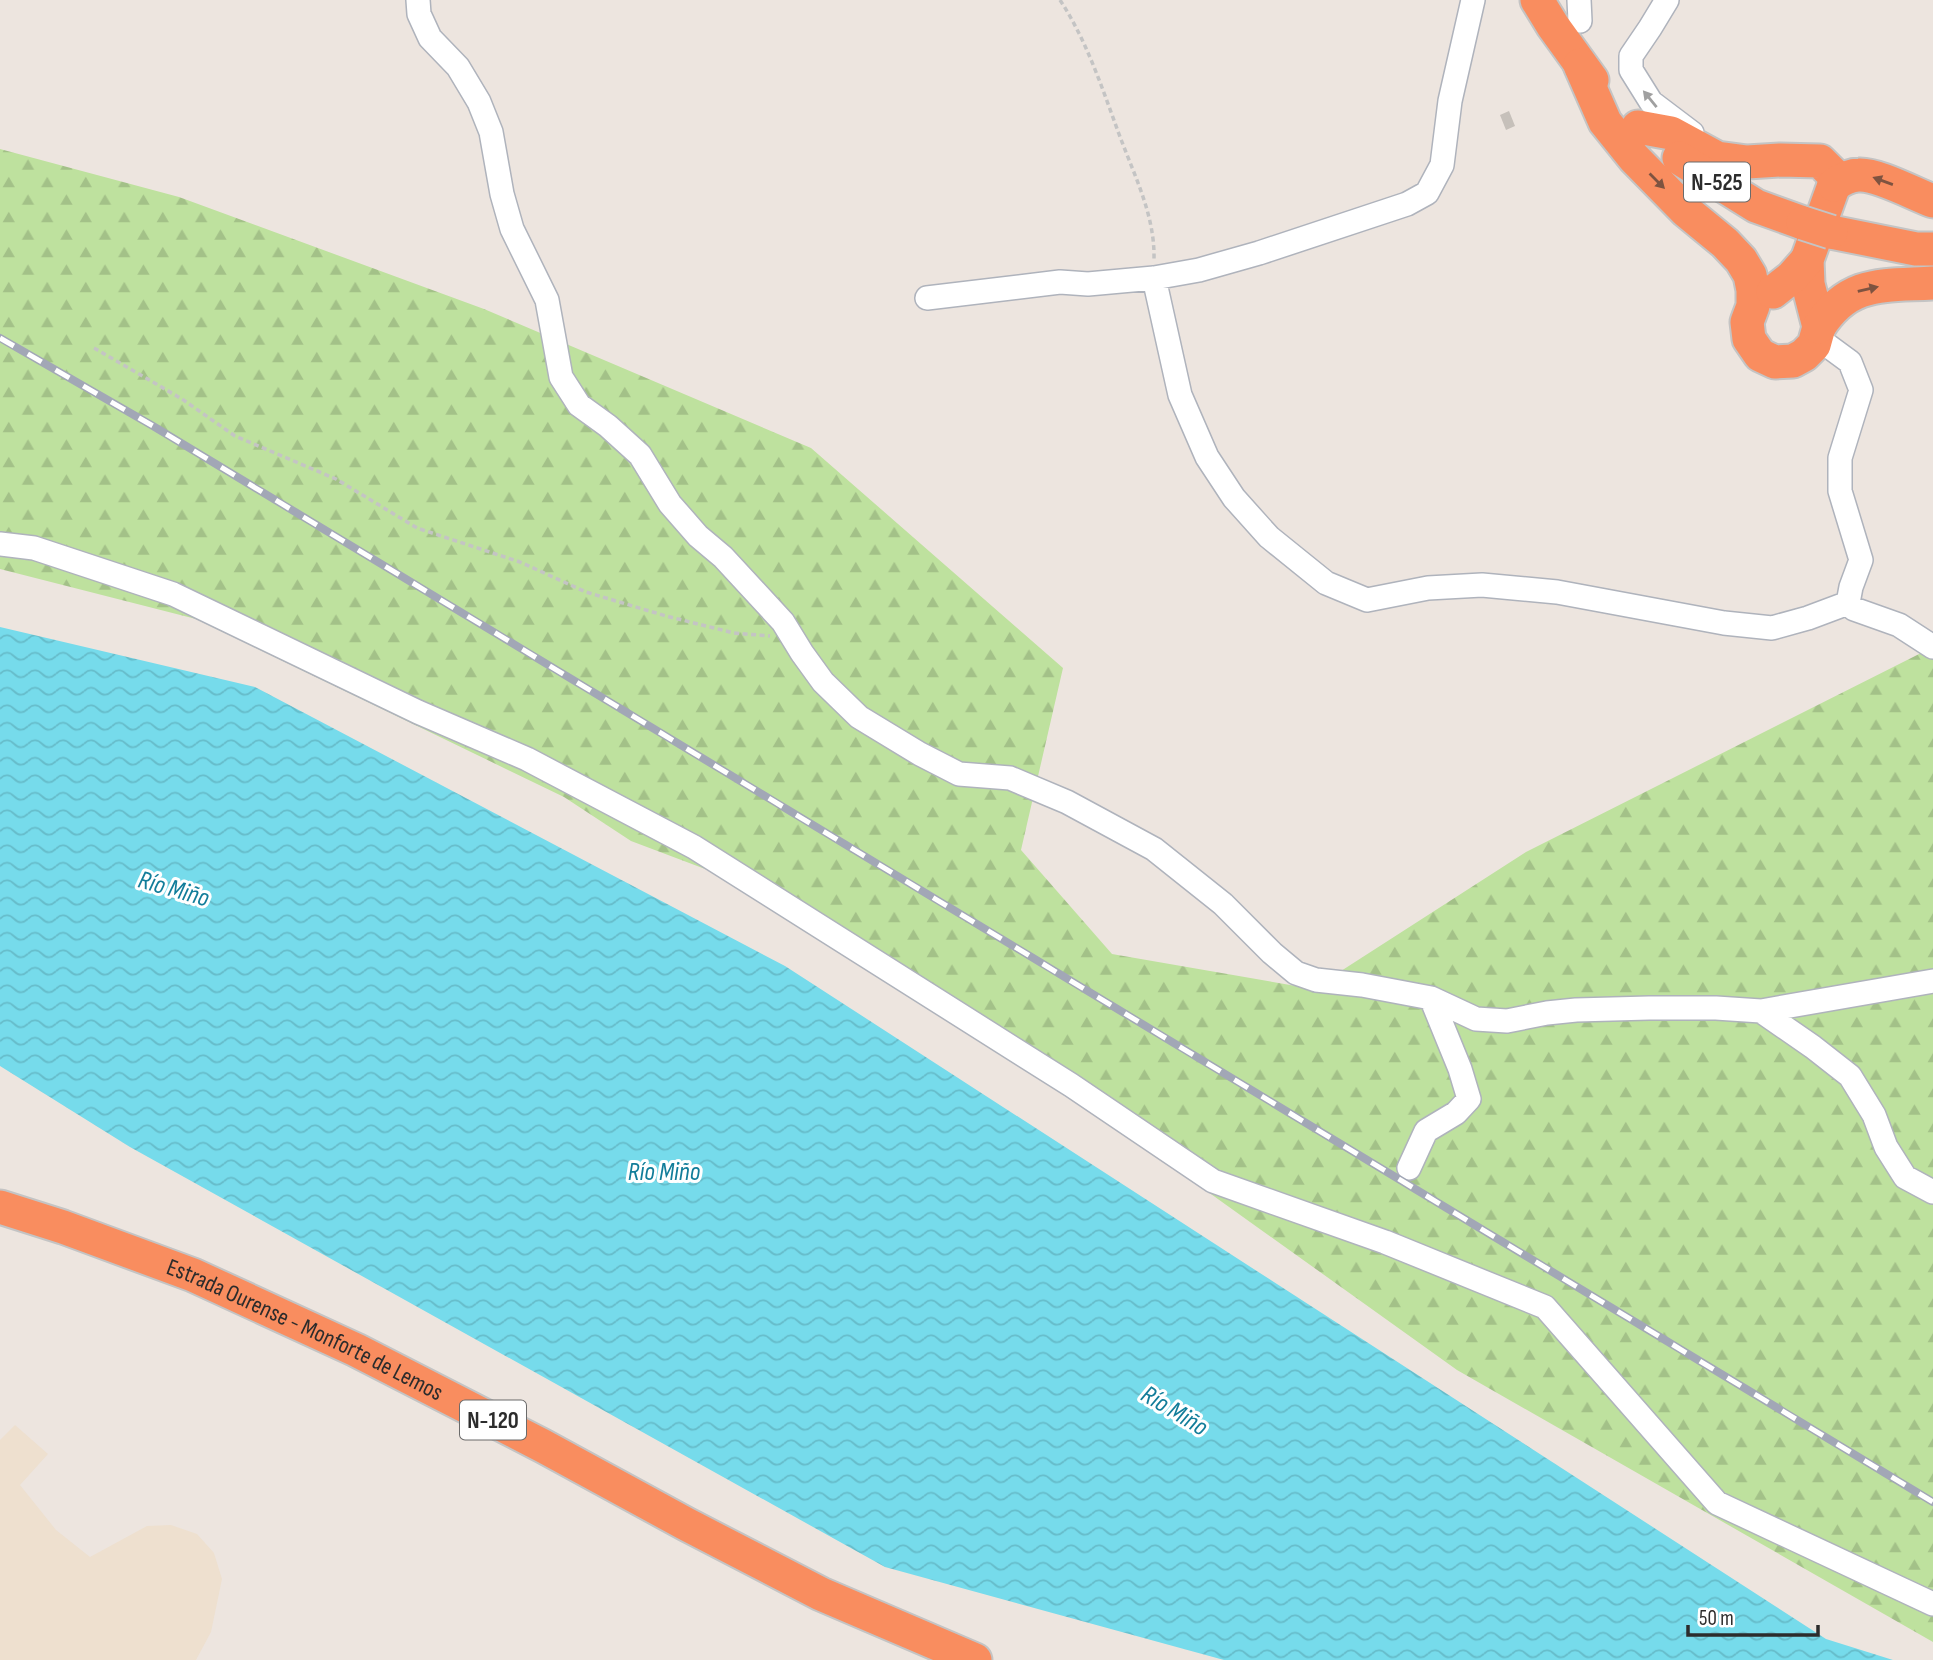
<svg xmlns="http://www.w3.org/2000/svg" width="1933" height="1660" font-family="'Sofia Sans Condensed',sans-serif">
  <style>
    .education { fill: #eee0cf }
    .forest { fill: url(#forest-firs) }
    .water { fill: url(#water-waves) }
    .building { fill: #c6c0ba }
    .lines { fill: none; stroke-linecap: round; stroke-linejoin: round }
    .minor-casing { stroke: #afb3bc; stroke-width: 26 }
    .highway-casing { stroke: #c4c4c4; stroke-width: 37 }
    .path { stroke: #c4c4c4; stroke-width: 3.5; stroke-dasharray: 5 3.5; stroke-linecap: butt }
    .minor { stroke: #fff; stroke-width: 23 }
    .highway { stroke: #f98d5f; stroke-width: 33 }
    .rail-casing { stroke: #a2a7b6; stroke-width: 8 }
    .rail { stroke: #fff; stroke-width: 5; stroke-dasharray: 16; stroke-linecap: butt }
    .highway-bridge-casing { stroke: #c4c4c4; stroke-width: 37; stroke-linecap: butt }
    .highway-bridge { stroke: #f98d5f; stroke-width: 33 }
    .oneway { fill: #a0a0a0 }
    .oneway2 { fill: #7e5340 }
    .labels { text-anchor: middle; stroke-width: 6; stroke-linejoin: round; paint-order: stroke }
    .shield { fill: #fff; stroke: #6b6b6b; stroke-width: 2 }
    .shield-label { font-size: 23px; font-weight: bold; fill: #2c2c2c }
    .street-label { font-size: 24px; fill: #2c2c2c; stroke: #fff }
    .water-label { font-size: 26px; font-style: italic; fill: #127d9a; stroke: #fff }
  </style>
  <defs>
    <pattern id="forest-firs" width="22" height="20" patternUnits="userSpaceOnUse" patternTransform="scale(1.75)"><rect width="22" height="20" fill="#bee19e"/><path d="M5 1l3.5 6h-7zM16 11l3.5 6h-7z" fill="#a3c188"/></pattern>
    <pattern id="water-waves" width="16" height="10" patternUnits="userSpaceOnUse" patternTransform="scale(1.75)"><rect width="16" height="10" fill="#76dbeb"/><path d="M0 5q4-4 8 0t8 0" fill="none" stroke="#66bcca"/></pattern>
  </defs>
  <rect width="100%" height="100%" fill="#ede5df"/>
  <path class="education" d="M15 1425 48 1454 20 1485 56 1530 90 1557 147 1526 171 1525 197 1534 214 1553 222 1579 211 1632 196 1660H0V1440Z"/>
  <path class="forest" d="M0 149 179 197 484 309 811 448 1063 668 1021 850 1112 954 1313 989 1526 852 1933 647V1642L1457 1370 814 910 631 841 564 797 196 619 0 569Z"/>
  <path class="water" d="M0 627 255 687 785 966 1826 1639 1893 1660H1224L885 1567 130 1147 0 1066Z"/>
  <path class="building" d="M1509 111 1515 126 1506 130 1500 115Z"/>
  <g class="lines">
    <defs>
      <path id="minor" d="M418 0 419 14 430 38 458 67 479 102 491 132 502 194 512 229 547 300 561 377 579 405 608 426 640 455 670 504 698 536 723 557 783 622 802 653 823 682 859 717 920 754 959 774 1010 778 1067 802 1154 849 1223 904 1272 953 1296 973 1316 980 1362 985 1431 998 1476 1019 1507 1021 1547 1013 1576 1010 1649 1008H1716L1761 1011 1813 1047 1850 1076 1874 1115 1886 1147 1905 1177 1933 1192
        M1579 0 1580 21
        M1667 0 1650 28 1631 56V70L1651 102 1692 133
        M1154 278 1180 395 1207 457 1234 498 1269 537 1326 583 1367 600 1428 588 1482 585 1557 592 1724 623 1772 628 1808 618 1848 603
        M927 298 1060 282 1088 284 1154 278 1199 270 1259 253 1407 204 1427 193 1442 165 1450 101 1473 0
        M1816 337 1850 362 1861 390 1840 458V491L1861 560 1851 587 1848 603 1854 609 1899 625 1933 647
        M0 544 34 548 173 594 418 712 527 759 694 847 1071 1085 1213 1181 1385 1242 1545 1307 1717 1503 1933 1604
        M1761 1011 1933 981
        M1409 1168 1426 1131 1456 1113 1469 1099 1460 1069 1431 998"/>
      <g id="highway">
        <path d="M1537 0 1553 26 1592 80"/>
        <path d="M1580 65 1605 122 1634 158 1686 211 1725 243 1741 260 1750 275 1753 290V306L1747 322 1749 339 1760 355 1775 362 1793 361 1804 355 1814 345 1819 327 1808 284 1807 260 1834 185V175L1820 161 1780 160 1747 162 1717 158 1671 133 1638 127"/>
        <path d="M1679 158 1756 206 1803 223"/>
        <path d="M1834 185C1841 180 1849 175 1859 175 1878 174 1914 194 1933 201"/>
        <path d="M1831 232 1916 249H1933"/>
        <path d="M1773 292 1792 277 1807 260"/>
        <path d="M1819 327C1849 280 1883 286 1933 283"/>
        <path id="s1" d="M0 1207 63 1227 193 1275 356 1350 543 1446 686 1524 821 1594 975 1660"/>
      </g>
    </defs>
    <use href="#minor" class="minor-casing"/>
    <use href="#highway" class="highway-casing"/>
    <path class="path" d="M1060 0C1087 41 1102 88 1119 134 1134 175 1155 215 1154 259
      M94 348 182 399 235 436 336 479 417 528 520 562 586 592 666 616 734 633 770 636"/>
    <use href="#minor" class="minor"/>
    <use href="#highway" class="highway"/>
    <defs>
      <path id="rail" d="M0 338 153 426 1933 1502"/>
    </defs>
    <use href="#rail" class="rail-casing"/>
    <use href="#rail" class="rail"/>
    <defs>
      <path id="highway-bridge" d="M1803 223 1831 232"/>
    </defs>
    <use href="#highway-bridge" class="highway-bridge-casing"/>
    <use href="#highway-bridge" class="highway-bridge"/>
  </g>
  <defs><path id="oneway-solid" d="M-6-.8H1V-3.2L6.5 0L1 3.2V.8H-6Z" transform="scale(1.75)"/></defs>
  <use class="oneway" href="#oneway-solid" transform="translate(1650 99) rotate(-129)"/>
  <g class="oneway2">
    <use href="#oneway-solid" transform="translate(1657 181) rotate(45)"/>
    <use href="#oneway-solid" transform="translate(1883 181) rotate(-160)"/>
    <use href="#oneway-solid" transform="translate(1868 289) rotate(-13)"/>
  </g>
  <g class="labels">
    <g class="shield">
      <rect x="1684" y="162.5" width="66" height="39" rx="5"/>
      <rect x="460" y="1400.5" width="66" height="39" rx="5"/>
    </g>
    <g class="shield-label">
      <text x="1717" y="190">N-525</text>
      <text x="493" y="1428">N-120</text>
    </g>
    <g class="street-label">
      <text dy="8" stroke="none"><textPath href="#s1" startOffset="329">Estrada Ourense - Monforte de Lemos</textPath></text>
    </g>
    <g class="water-label">
      <text transform="translate(174 888) rotate(16)" y="9">Río Miño</text>
      <text x="664" y="1180">Río Miño</text>
      <text transform="translate(1175 1410) rotate(31)" y="9">Río Miño</text>
    </g>
  </g>
  <path d="M1688 1625v10h130v-10" fill="none" stroke="#2c2c2c" stroke-width="3.5"/>
  <text x="1699" y="1625" font-size="21" fill="#2c2c2c" stroke="#ffffff" stroke-width="5" paint-order="stroke">50 m</text>
</svg>
